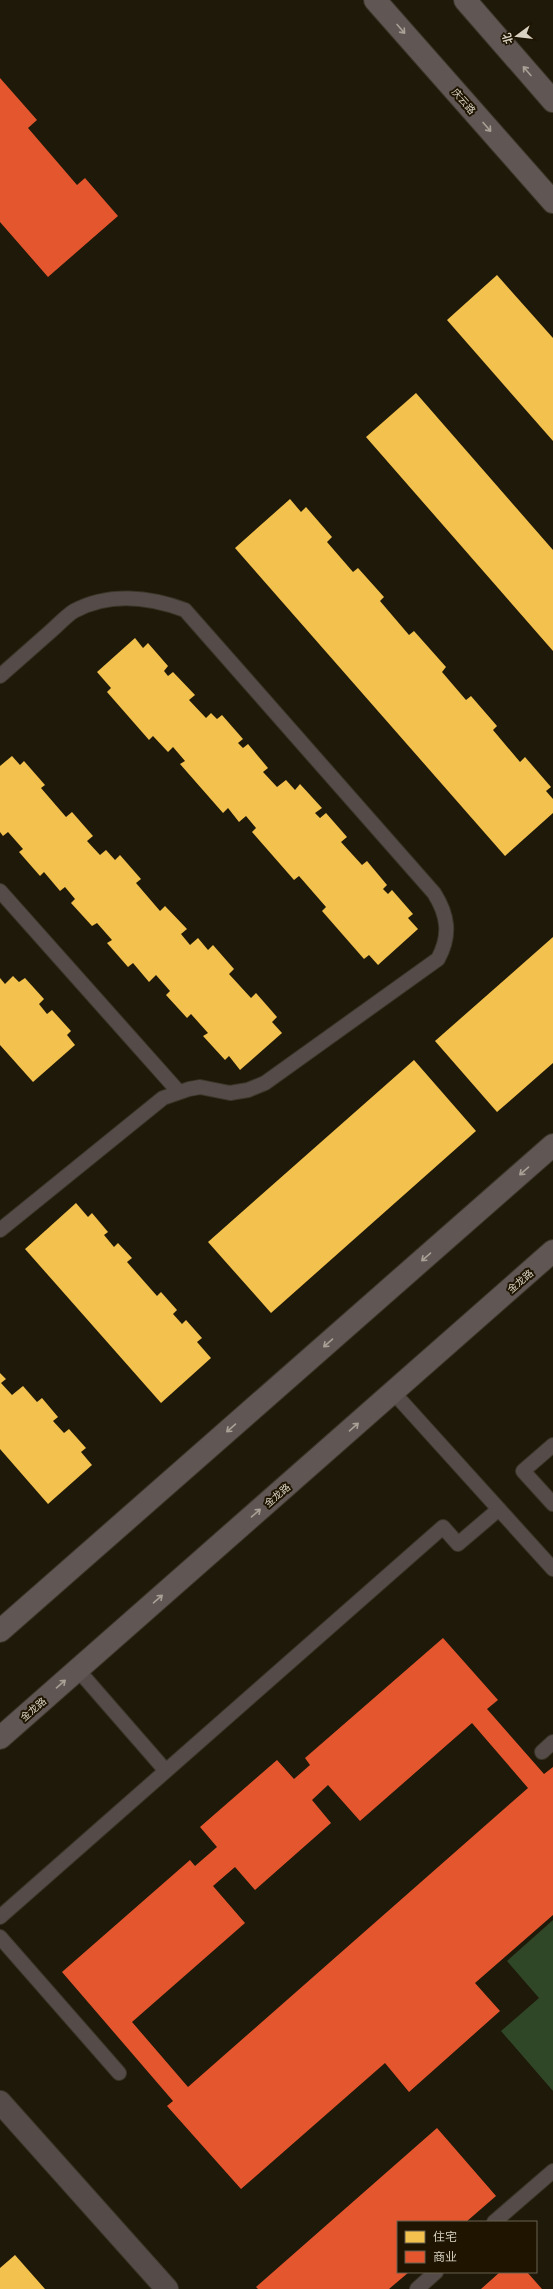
<svg xmlns="http://www.w3.org/2000/svg" width="553" height="2289" font-family="Arial,'Noto Sans SC',sans-serif">
  <style>
    .green { fill: #304727 }
    .homes { fill: #f2c14e }
    .shops { fill: #e4572e; fill-rule: evenodd }
    .lines { fill: none; stroke-linecap: round; stroke-linejoin: round }
    .service-casing { stroke: #3b3629; stroke-width: 16 }
    .minor-casing { stroke: #3b3629; stroke-width: 24 }
    .secondary-casing { stroke: #3b3629; stroke-width: 24 }
    .service { stroke: #554c49; stroke-width: 14 }
    .minor { stroke: #554c49; stroke-width: 22 }
    .secondary { stroke: #605653; stroke-width: 22 }
    .oneway { stroke: #a9a096 }
    .labels { text-anchor: middle; stroke-width: 4; stroke-linejoin: round; paint-order: stroke }
    .street-label { font-size: 10px; fill: #d9d2c3; stroke: #1e1400 }
  </style>
  <rect width="100%" height="100%" fill="#1f190a"/>
  <path class="green" d="M553 1920V2091L501 2031 539 1998 507 1961Z"/>
  <path class="homes" d="M497 275 553 338V441L447 320Z
    M416 393 553 550V651L366 437Z
    M290 499 301 512 306 507 332 537 327 542 353 572 358 568 384 597 380 601 409 635 414 631 446 667 442 672 466 700 471 696 497 726 493 730 520 762 525 757 551 787 546 791 553 799V813L505 856 235 548Z
    M135 638 143 648 148 643 168 666 164 671 168 676 173 672 195 695 189 700 206 718 211 713 217 719 222 715 243 739 238 743 243 748 248 744 268 768 263 772 277 787 286 780 295 790 300 784 322 808 315 813 320 818 326 813 347 837 341 842 362 865 367 861 387 885 383 889 388 894 392 890 413 914 408 918 418 929 378 965 369 955 364 959 322 911 326 907 299 876 294 880 252 832 256 828 246 816 239 822 228 808 223 813 180 764 185 761 173 747 168 752 153 736 149 740 107 692 111 688 97 672Z
    M12 756 20 765 24 761 45 785 41 788 66 817 72 812 93 836 87 841 100 855 106 850 115 860 120 855 141 879 136 883 160 911 165 906 187 929 181 934 190 945 198 938 208 950 213 945 234 969 229 974 251 998 256 993 277 1017 272 1022 282 1033 240 1070 229 1056 225 1060 203 1036 208 1033 191 1014 187 1018 166 995 170 991 156 975 149 982 133 963 128 967 107 943 112 940 97 923 92 926 71 903 75 899 65 887 60 891 44 872 40 876 19 852 23 849 8 832 3 836 0 832V766Z
    M553 937V1063L497 1112 435 1041Z
    M13 976 19 982 25 978 44 999 39 1004 47 1014 52 1010 71 1031 67 1035 75 1045 33 1082 0 1045V978L5 984Z
    M414 1060 476 1131 271 1313 208 1242Z
    M76 1203 88 1217 92 1213 108 1232 104 1235 114 1247 118 1243 132 1258 127 1262 157 1296 161 1292 177 1310 173 1314 182 1324 186 1320 202 1338 197 1342 211 1358 161 1403 25 1249Z
    M0 1373 6 1379 1 1383 12 1395 23 1386 37 1402 42 1398 58 1417 53 1421 64 1433 69 1429 86 1448 81 1452 92 1465 48 1504 0 1449Z
    M15 2255 45 2289H0V2268Z"/>
  <path class="shops" d="M0 78 37 120 28 128 77 185 85 178 118 216 48 277 0 222Z
    M443 1638 498 1700 487 1709 544 1774 553 1767V1915L475 1983 500 2011 409 2092 385 2063 241 2189 167 2106 173 2101 62 1972 190 1860 195 1866 217 1847 200 1827 277 1760 294 1779 310 1765 305 1758ZM472 1723 528 1788 188 2087 132 2022 245 1923 213 1886 235 1867 255 1890 331 1823 312 1800 328 1785 360 1821Z
    M437 2128 496 2196 466 2222H398V2272H409L389 2289H258L256 2287Z
    M500 2272H527L542 2289H481Z"/>
  <g class="lines">
    <defs>
      <path id="service" d="M0 676C17 661 34 646 51 631 58 625 66 616 74 611 109 592 150 597 185 610L434 893C448 915 451 935 438 959L265 1083 248 1090 230 1093 200 1087 189 1089 163 1098 0 1230
        M0 891 178 1091
        M393 1392 553 1569
        M553 1445 523 1471 553 1504
        M78 1670 166 1771
        M542 1752 553 1742
        M0 1917 443 1527 458 1544 499 1509
        M0 1937 119 2073
        M494 2222 553 2171
        M417 2289 436 2272"/>
      <path id="minor" d="M0 2102 167 2289"/>
      <path id="secondary" d="M375 0 553 202
        M465 0 553 101
        M0 1631 553 1145
        M0 1738 553 1251"/>
    </defs>
    <use href="#service" class="service-casing"/>
    <use href="#minor" class="minor-casing"/>
    <use href="#secondary" class="secondary-casing"/>
    <use href="#service" class="service"/>
    <use href="#minor" class="minor"/>
    <use href="#secondary" class="secondary"/>
  </g>
  <defs><path id="oneway-shaft" d="M-6 0H5M1.5-3L5.5 0L1.5 3" fill="none" stroke-width="1.6" stroke-linecap="round" stroke-linejoin="round"/></defs>
  <g class="oneway">
    <use href="#oneway-shaft" transform="translate(401 29) rotate(49)"/>
    <use href="#oneway-shaft" transform="translate(527 71) rotate(-131)"/>
    <use href="#oneway-shaft" transform="translate(487 127) rotate(49)"/>
    <use href="#oneway-shaft" transform="translate(524 1171) rotate(139)"/>
    <use href="#oneway-shaft" transform="translate(426 1257) rotate(139)"/>
    <use href="#oneway-shaft" transform="translate(328 1343) rotate(139)"/>
    <use href="#oneway-shaft" transform="translate(354 1427) rotate(-41)"/>
    <use href="#oneway-shaft" transform="translate(231 1428) rotate(139)"/>
    <use href="#oneway-shaft" transform="translate(256 1513) rotate(-41)"/>
    <use href="#oneway-shaft" transform="translate(158 1599) rotate(-41)"/>
    <use href="#oneway-shaft" transform="translate(61 1684) rotate(-41)"/>
  </g>
  <g class="labels">
    <g class="street-label">
      <text transform="translate(464 101) rotate(49)" y="4">庆云路</text>
      <text transform="translate(520 1281) rotate(-41)" y="4">金龙路</text>
      <text transform="translate(277 1495) rotate(-41)" y="4">金龙路</text>
      <text transform="translate(33 1709) rotate(-41)" y="4">金龙路</text>
    </g>
  </g>
  <rect x="397" y="2221" width="140" height="52" fill="#1e1400" stroke="#69604e"/>
  <rect x="405" y="2231" width="20" height="12" fill="#f2c14e" stroke="#69604e"/>
  <text x="433" y="2241" font-size="12" fill="#d9d2c3">住宅</text>
  <rect x="405" y="2251" width="20" height="12" fill="#e4572e" stroke="#69604e"/>
  <text x="433" y="2261" font-size="12" fill="#d9d2c3">商业</text>
  <g transform="translate(517 36) rotate(255)" stroke="#1e1400" stroke-width="3" paint-order="stroke">
  <path d="M0-3L7 15L0 10L-7 15Z" fill="#d9d2c3"/>
  <text y="-6" font-size="11" font-weight="bold" text-anchor="middle" fill="#d9d2c3">北</text>
  </g>
</svg>
